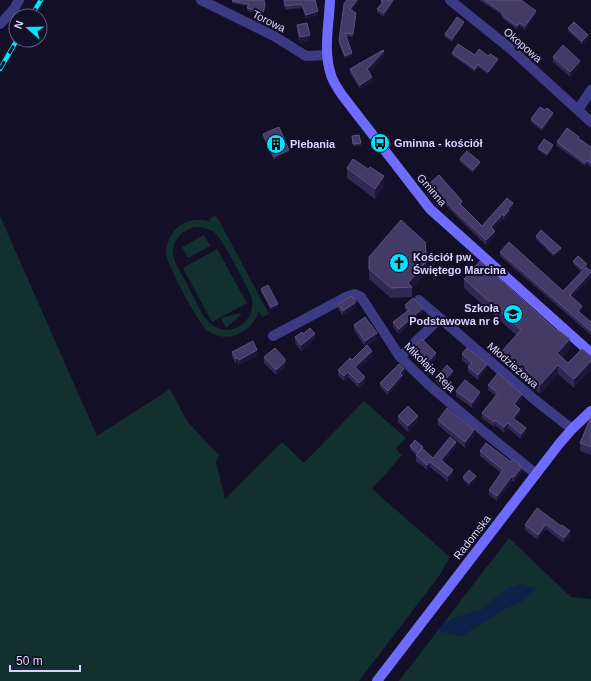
<svg xmlns="http://www.w3.org/2000/svg" width="591" height="681" font-family="Helvetica,sans-serif">
  <style>
    .green { fill: #12302f; fill-rule: evenodd }
    .water { fill: #0c2248 }
    .lines { fill: none; stroke-linecap: round; stroke-linejoin: round }
    .street { stroke: #3d3a85; stroke-width: 10 }
    .secondary { stroke: #6f6bff; stroke-width: 10 }
    .rail-casing { stroke: #00e5ff; stroke-width: 4.5 }
    .rail { stroke: #130f26; stroke-width: 3; stroke-dasharray: 9; stroke-linecap: butt }
    .wall { fill: #312854 }
    .shaded-wall { fill: #1d163a }
    .building { fill: #433a66; stroke: #5a527e }
    .labels { text-anchor: middle; stroke-width: 4; stroke-linejoin: round; paint-order: stroke }
    .street-label { font-size: 11px; fill: #d9d4ff; stroke: #130f26 }
    .poi-label { font-size: 11px; font-weight: bold; fill: #d9d4ff; stroke: #130f26; text-anchor: start }
  </style>
  <rect width="100%" height="100%" fill="#130f26"/>
  <path class="green" d="M216 215 269 314 262 317 259 311C252 332 228 345 208 331 198 323 167 265 166 253 166 243 171 233 179 226 189 219 200 218 211 222L209 219ZM195 227C203 227 211 228 217 235 223 241 250 291 252 299 253 307 251 316 245 322 241 326 235 329 229 330 206 332 197 302 188 286 183 276 174 264 173 253 173 239 183 230 195 227Z
    M0 216 97 436 170 389 187 421 212 448 219 455 216 462 225 499 282 442 304 463 364 401 406 438 396 449 402 455 372 489 450 557 439 576 359 681H0Z
    M204 235 210 246 188 258 182 247Z
    M217 249 247 303 212 322 183 268Z
    M240 313 241 315 226 328 221 318Z
    M509 538 571 597 591 599V681H399Z"/>
  <path class="water" d="M520 583 535 589 523 601 505 609 462 636 437 631 443 623 455 617 481 610 498 594Z"/>
  <g class="lines">
    <path class="street" d="M201 0 274 36 306 56 327 55
      M450 0 512 50 591 122
      M0 24 14 9 19 0
      M578 110 591 90
      M419 300 535 400 572 429
      M273 336 348 296 355 294 361 297 400 357 430 386 483 431 536 474
      M400 357 440 318"/>
    <path class="secondary" d="M330 0C329 26 323 50 331 75 333 82 338 89 342 95L430 209 591 353
      M377 681 559 444 572 429 591 411"/>
    <defs>
      <path id="rail" d="M31 16 41 0
        M0 69 17 40"/>
    </defs>
    <use href="#rail" class="rail-casing"/>
    <use href="#rail" class="rail"/>
  </g>
  <path class="wall" d="M233 0 265 8 263 15 247 11 248 6 232 3Z
    M284 0H309L318 15 306 19 302 8 285 10Z
    M347 0H359L352 10 356 16 353 37 346 36 352 57 345 59 339 44V40Z
    M395 0 384 17 377 12V9L381 3V1Z
    M479 0H521L536 14 525 30 520 26 517 29 502 18V15Z
    M464 24 452 42 445 37V34Z
    M297 25 310 40 300 43 297 31Z
    M568 28 588 38 582 44 568 31Z
    M452 53 488 56 498 61 488 74 478 67 475 72 452 55Z
    M384 56 369 72 372 82 360 89 350 73V69Z
    M553 57 580 66 570 77 553 62Z
    M545 110 553 116 542 131 531 122V119Z
    M263 134 289 152 274 160 263 137Z
    M352 136 361 143V145L353 146Z
    M579 139 591 147V167L587 164 585 166 557 146V142Z
    M538 148H553L547 156 538 150Z
    M460 159 480 165 473 173 460 162Z
    M347 168 384 186 375 199 347 178Z
    M429 184 462 206 482 226 513 207 509 211V214L504 220 503 219 493 229 495 235 486 245 458 218 429 188Z
    M536 236 561 250 554 257 536 239Z
    M500 252 563 291 581 272 573 263V261L587 267 591 277 572 297 582 310 580 313 591 322V335L500 256Z
    M369 257 427 271 412 289V297L391 298 369 279Z
    M464 279 570 348 562 357 568 363 591 356 574 388 558 374 540 394 502 360V351L516 335 464 288Z
    M261 289 278 306 271 310 261 292Z
    M338 304 356 307 343 316 338 309Z
    M405 305 423 312 399 334 393 327V322L407 312 405 309Z
    M354 325 377 339 365 347 354 330Z
    M295 337 315 339 301 351 295 343Z
    M411 350 436 358 426 370 411 355Z
    M232 352 257 356 239 365 238 363 236 364 232 357Z
    M462 354 487 369 478 380 468 372V367L469 366 462 360Z
    M372 356 358 369 365 382 359 388 348 377 344 381 338 375V370L352 360Z
    M264 357 285 367 276 375 264 363Z
    M453 373 441 387 435 381V379Z
    M404 374 402 376V379L388 395 380 387V383Z
    M488 385 522 399 516 406 520 414 515 420 526 433 521 439 508 428 504 433 495 425 494 427 482 418V413L496 396 488 390Z
    M456 391 480 397 472 408 456 396Z
    M398 416 418 421 408 432 398 422Z
    M591 417V455L580 451V443Z
    M438 420 474 436 465 448 438 425Z
    M410 446 423 450 433 458 456 447 443 462 453 475 448 482 430 467 427 470 416 461V455L410 449Z
    M480 451 511 462 519 466 522 472 514 482 512 481 497 501 489 495V490L501 473 480 456Z
    M463 477 476 478 469 486 463 480Z
    M537 508 570 536 564 543 546 529 538 540 525 530V525Z"/>
  <path class="shaded-wall" d="M357 0H359L350 12V9Z
    M393 0H395L384 17V13Z
    M318 11V15L306 19V15Z
    M536 11V14L525 30V26Z
    M464 22V24L452 42V39Z
    M520 23V26L517 29V26Z
    M310 35V40L300 43V37Z
    M588 35V38L582 44V41Z
    M384 51V56L367 74V69Z
    M352 53V57L345 59V56Z
    M498 59V61L488 74V72Z
    M580 61V66L570 77V72Z
    M478 64V67L475 72V69Z
    M372 77V82L360 89V85Z
    M553 113V116L542 131V128Z
    M553 145V148L547 156V154Z
    M289 150V152L274 160V157Z
    M587 160V164L585 166V163Z
    M480 162V165L473 173V170Z
    M384 176V186L375 199V189Z
    M513 203V207L509 211V214L504 220V216L508 209Z
    M503 214V219L491 232V227Z
    M495 231V235L486 245V240Z
    M561 248V250L554 257V254Z
    M427 261V271L412 289V287L408 283Z
    M587 264V267L582 272V269Z
    M591 272V277L570 299V295Z
    M356 302V307L343 316V311Z
    M278 304V306L271 310V307Z
    M582 306V310L578 316V311Z
    M423 308V312L399 334V329Z
    M377 333V339L365 347V341Z
    M315 334V339L301 351V345Z
    M570 339V348L557 362V353Z
    M257 350V356L239 365V360Z
    M372 351V356L355 372V367Z
    M436 353V358L426 370V364Z
    M238 358V363L236 364V359Z
    M591 361V370L574 388V379Z
    M285 362V367L276 375V370Z
    M487 364V369L478 380V375Z
    M558 365V374L540 394V385Z
    M404 369V374L402 376V379L388 395V391L400 373Z
    M453 371V373L441 387V384Z
    M348 372V377L344 381V376Z
    M365 377V382L359 388V383Z
    M480 392V397L472 408V403Z
    M522 394V399L514 409V404Z
    M520 409V414L513 423V418Z
    M418 416V421L408 432V426Z
    M495 420V425L494 427V422Z
    M508 423V428L504 433V427Z
    M526 428V433L521 439V434Z
    M474 430V436L465 448V442Z
    M456 442V447L441 465V460Z
    M430 462V467L427 470V465Z
    M522 467V472L514 482V477Z
    M453 470V475L448 482V476Z
    M476 476V478L469 486V483Z
    M512 476V481L497 501V496Z
    M546 524V529L538 540V535Z
    M570 531V536L564 543V538Z"/>
  <path class="building" d="M233 0H264L265 5 263 12 247 8 249 4 232 1Z
    M284 0H309L310 1 315 0 318 11 306 15 302 4 285 6Z
    M347 0H357L350 9 356 13 353 34 345 33 352 53 345 56 339 40 344 4Z
    M382 0H393L384 13 377 9 383 2 381 1Z
    M484 0H521L536 11 525 26 520 23 517 26 502 15 503 13Z
    M457 17 464 22 452 39 445 34Z
    M574 22 588 35 582 41 568 28Z
    M307 23 310 35 300 37 297 25Z
    M458 44 475 55 479 49 488 56 490 54 498 59 488 72 478 64 475 69 452 53Z
    M563 45 580 61 570 72 553 57Z
    M383 50 384 51 367 69 372 77 360 85 350 69Z
    M540 107 545 110 547 108 553 113 542 128 531 119Z
    M279 127 289 150 274 157 263 134Z
    M567 128 579 137 578 138 591 147V163L587 160 585 163 557 142Z
    M359 135 361 143 353 144 352 136Z
    M544 139 553 145 547 154 538 148Z
    M467 151 480 162 473 170 460 159Z
    M353 159 368 169 370 167 384 176 375 189 347 168Z
    M439 175 462 201 460 204 482 226 507 198 513 203 508 209 509 210 504 216 503 214 491 227 495 231 486 240 458 214 429 184Z
    M401 220 425 242 427 261 408 283 412 287 391 288 369 269V257Z
    M541 230 561 248 554 254 536 236Z
    M509 242 563 291 586 267 591 271V272L570 295 582 306 578 311 591 322V331L500 252Z
    M578 256 587 264 582 269 573 261Z
    M480 261 557 331 558 330 570 339 557 353 568 363 582 349 591 356V361L574 379 558 365 540 385 502 351 521 330 464 279Z
    M268 285 278 304 271 307 261 289Z
    M352 296 356 302 343 311 338 304Z
    M413 298 423 308 399 329 393 322 409 310 405 305Z
    M365 317 377 333 365 341 354 325Z
    M310 328 315 334 301 345 295 337 302 332 303 334Z
    M422 339 436 353 426 364 411 350Z
    M253 341 257 350 239 360 238 358 236 359 232 352Z
    M367 345 372 351 355 367 365 377 359 383 348 372 344 376 338 370 350 358 352 360Z
    M275 348 285 359V362L276 370 264 357Z
    M467 348 487 364 478 375 468 367 472 363 462 354Z
    M399 364 404 369 400 373 402 375 388 391 380 383Z
    M447 365 453 371 441 384 435 379Z
    M498 373 522 394 514 404 520 409 513 418 526 428 521 434 508 423 504 427 495 420 494 422 482 413 498 393 488 385Z
    M465 380 480 392 472 403 456 391Z
    M408 406 418 416 408 426 398 416Z
    M447 408 474 430 465 442 438 420Z
    M591 417V447L580 443Z
    M450 437 456 442 441 460 453 470 448 476 430 462 427 465 416 455 422 448 433 458Z
    M415 440 423 447 418 453 410 446Z
    M486 443 511 462 513 459 519 464 518 465 522 467 514 477 512 476 497 496 489 490 503 470 480 451Z
    M469 470 476 476 469 483 463 477Z
    M537 508 561 526 562 525 570 531 564 538 546 524 538 535 525 525Z"/>
  <defs>
    <symbol id="bus-disc" viewBox="-11 -11 22 22"><circle r="9.5" fill="#00e5ff" stroke="#130f26"/><path d="M-5-6H5V4H4V6H2V4H-2V6H-4V4H-5ZM-3.5-4V0h7V-4ZM-3.5 1.2v1.5H-2V1.2ZM2 1.2v1.5H3.5V1.2Z" fill="#111"/></symbol>
    <symbol id="building-disc" viewBox="-11 -11 22 22"><circle r="9.5" fill="#00e5ff" stroke="#130f26"/><path d="M-4-6H4V6H1V3H-1V6H-4ZM-2.5-4.3h1.7v1.8h-1.7ZM.8-4.3h1.7v1.8H.8ZM-2.5-1h1.7V.8h-1.7ZM.8-1h1.7V.8H.8Z" fill="#111"/></symbol>
    <symbol id="church-disc" viewBox="-11 -11 22 22"><circle r="9.5" fill="#00e5ff" stroke="#130f26"/><path d="M-1.2-6h2.4v3.5h3.3v2.4h-3.3V6h-2.4V-.1h-3.3v-2.4h3.3Z" fill="#111"/></symbol>
    <symbol id="school-disc" viewBox="-11 -11 22 22"><circle r="9.5" fill="#00e5ff" stroke="#130f26"/><path d="M0-5L7-2L0 1L-7-2ZM-4 1L0 2.5L4 1V4Q0 6-4 4Z" fill="#111"/></symbol>
  </defs>
  <g fill-rule="evenodd">
    <use href="#bus-disc" x="369" y="132" width="22" height="22"/>
    <use href="#building-disc" x="265" y="133" width="22" height="22"/>
    <use href="#church-disc" x="388" y="252" width="22" height="22"/>
    <use href="#school-disc" x="502" y="303" width="22" height="22"/>
  </g>
  <g class="labels">
    <g class="street-label">
      <text transform="translate(269 21) rotate(27)" y="4">Torowa</text>
      <text transform="translate(523 45) rotate(41)" y="4">Okopowa</text>
      <text transform="translate(432 190) rotate(49)" y="4">Gminna</text>
      <text transform="translate(513 365) rotate(41)" y="4">Młodzieżowa</text>
      <text transform="translate(430 367) rotate(44)" y="4">Mikołaja Reja</text>
      <text transform="translate(472 537) rotate(-52)" y="4">Radomska</text>
    </g>
    <g class="poi-label">
      <text x="394" y="147">Gminna - kościół</text>
      <text x="290" y="148">Plebania</text>
      <text x="413" y="261">Kościół pw.<tspan x="413" dy="13">Świętego Marcina</tspan></text>
      <text x="499" y="312" text-anchor="end">Szkoła<tspan x="499" dy="13">Podstawowa nr 6</tspan></text>
    </g>
  </g>
  <g transform="translate(28 28) rotate(290)"><circle r="19" fill="#130f26" stroke="#625e7d"/>
  <path d="M0-3L7 15L0 10L-7 15Z" fill="#00e5ff"/>
  <text y="-6" font-size="11" font-weight="bold" text-anchor="middle" fill="#d9d4ff">N</text>
  </g>
  <path d="M10 665v6h70v-6" fill="none" stroke="#d9d4ff" stroke-width="2"/>
  <text x="16" y="665" font-size="12" fill="#d9d4ff" stroke="#130f26" stroke-width="3" paint-order="stroke">50 m</text>
</svg>
